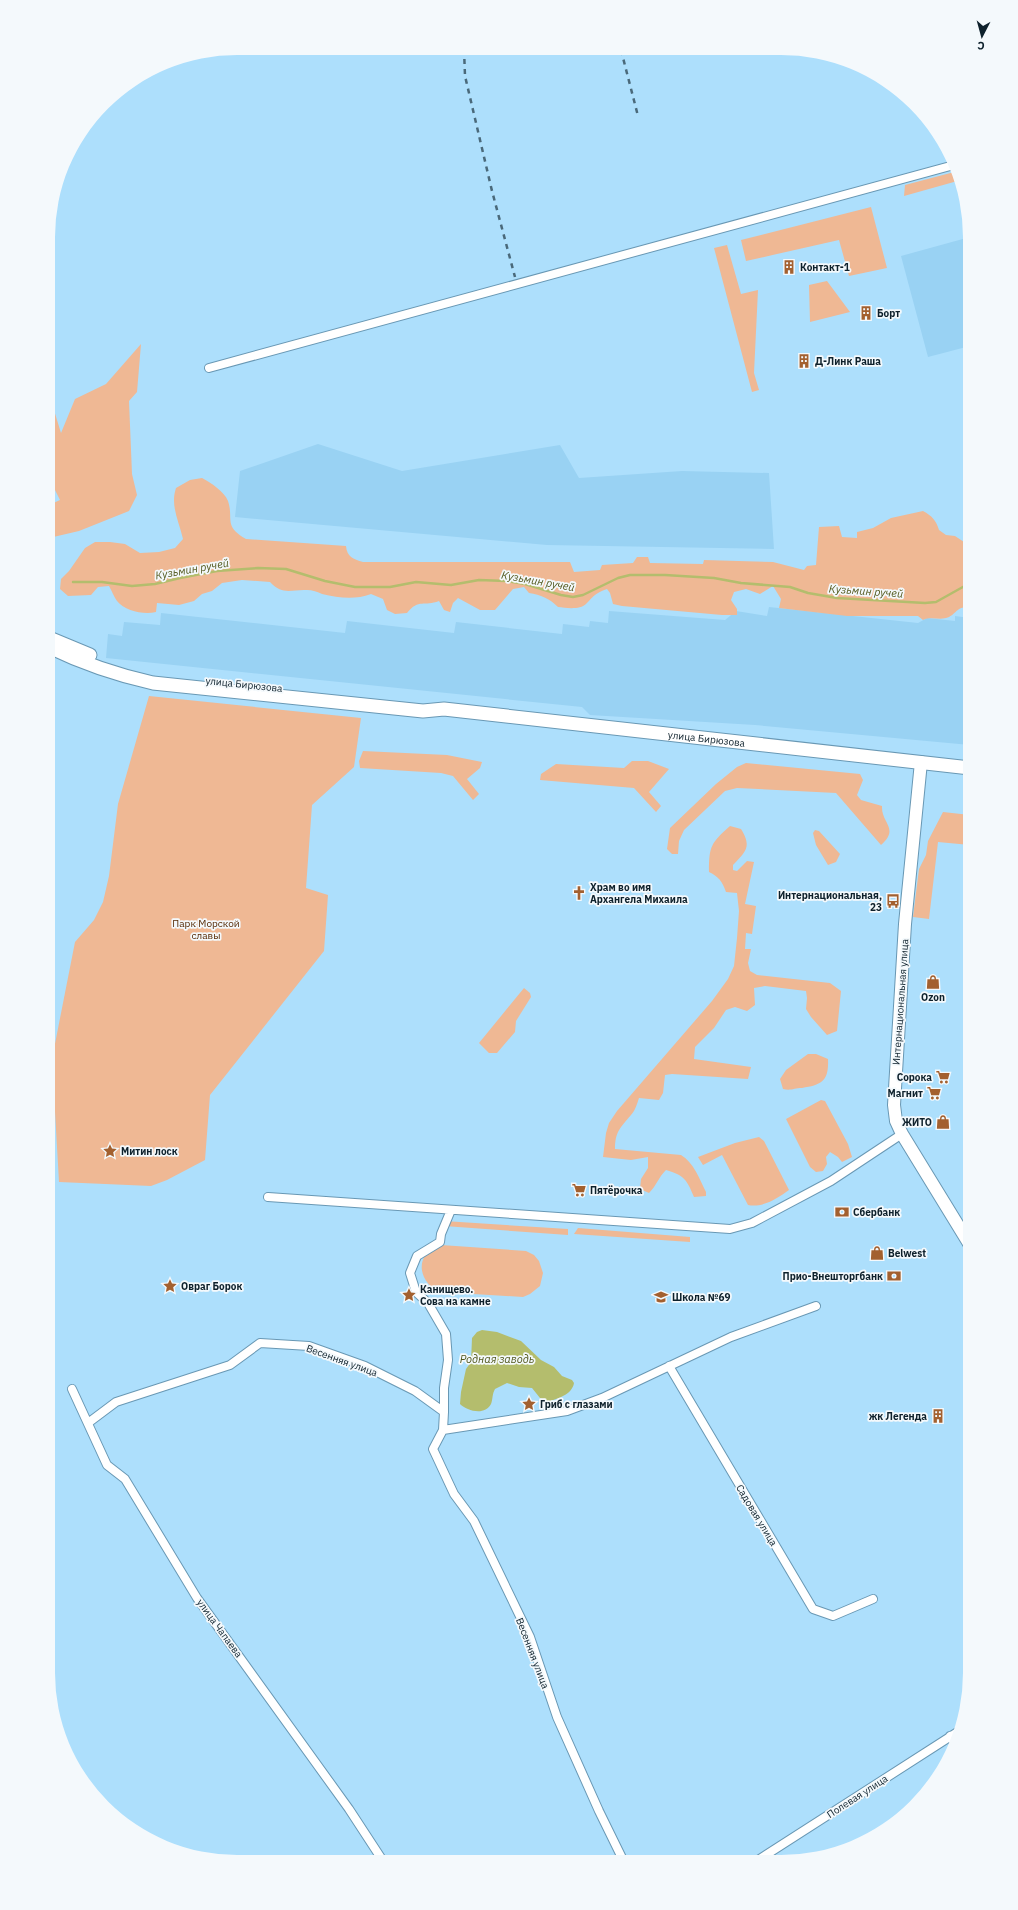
<svg xmlns="http://www.w3.org/2000/svg" width="1018" height="1910" font-family="'IBM Plex Sans',sans-serif">
  <style>
    .built { fill: #99d2f3 }
    .green { fill: #efb894 }
    .water { fill: #b4bd6d }
    .lines { fill: none; stroke-linecap: round; stroke-linejoin: round }
    .stream { stroke: #b4bd6d; stroke-width: 2.5 }
    .street-casing { stroke: #6998b4; stroke-width: 10 }
    .secondary-casing { stroke: #6998b4; stroke-width: 14 }
    .primary-casing { stroke: #6998b4; stroke-width: 15 }
    .street { stroke: #fff; stroke-width: 8 }
    .secondary { stroke: #fff; stroke-width: 12 }
    .primary { stroke: #fff; stroke-width: 13 }
    .rail { stroke: #4a697a; stroke-width: 2.5; stroke-dasharray: 5 5; stroke-linecap: butt }
    .labels { text-anchor: middle; stroke-width: 3.5; stroke-linejoin: round; paint-order: stroke }
    .poi-label { font-size: 10px; font-weight: bold; fill: #0e212c; stroke: #f4f9fc; text-anchor: start }
    .street-label { font-size: 10px; fill: #0e212c; stroke: #f4f9fc }
    .park-label { font-size: 10px; fill: #552803; stroke: #f4f9fc }
    .water-label { font-size: 11px; font-style: italic; fill: #52581d; stroke: #f4f9fc }
  </style>
  <rect width="100%" height="100%" fill="#addffc"/>
  <path class="built" d="M970 237V346L928 357 901 256Z
    M318 444 402 471 560 445 579 478 682 471 769 473 774 549 547 545 235 517 240 471Z
    M769 607 918 623 927 618 955 621V616L970 618V745L755 725 590 715 582 707 106 658 108 634 122 636 124 622 160 625 161 613 345 633 347 621 454 633 456 622 562 634 563 624 589 627 590 621 608 623 609 611 725 620 736 611 767 616Z"/>
  <path class="green" d="M958 171 961 180 904 196 905 185Z
    M871 207 887 268 849 276 839 240 746 261 741 240Z
    M727 245 741 294 758 290 754 373 759 390 752 392 714 248Z
    M827 281 850 312 810 322 809 285Z
    M141 344 137 392 129 401 132 474 137 495 129 511 79 531 49 538V505L60 500 49 478V406L53 407 61 433 75 399 106 384Z
    M202 478C211 483 224 491 228 501 234 519 223 526 246 539L346 546C347 557 353 559 363 562H570L574 572 600 570 602 565 633 563 637 557H648L650 563 703 564 704 560 773 562 804 570 807 566 816 565 819 527 839 526 842 537 857 538V532L873 528 891 518 923 511C932 516 936 520 939 530L946 535 955 536 970 546V607C956 607 958 612 949 617 941 621 931 616 923 620L918 616H847L779 608 781 599 773 586 760 594 746 589 734 592 731 600 737 609V615H722L622 606 613 604 610 593 607 589C595 593 594 596 586 604 580 610 566 608 558 607 549 598 541 595 529 593L524 587 513 589 495 610H480L458 598 453 603 450 612 444 610 439 601C424 607 419 598 407 613L395 614 387 610 383 599 371 594C355 600 339 598 322 594 318 592 312 590 307 590 292 589 283 596 270 582L242 580 222 583 212 591 202 594 194 601 179 605 157 603 156 612C144 615 125 611 117 601 114 597 112 591 109 586L98 587 91 595 68 596 60 589 61 579 69 571 85 548 95 542H110L125 544 140 553 159 552 175 548 183 539C179 521 170 506 176 488L190 480Z
    M149 696 361 718 354 767 312 805 306 888 328 895 324 951 210 1095 205 1160 167 1180 151 1186 59 1182 52 1059 75 942 94 920 103 902 109 876 118 804Z
    M363 751 447 755 482 762 480 768 467 779 479 794 473 800 453 776 441 773 360 768 359 761Z
    M632 761H648L669 769 649 792 661 806 656 812 634 788 540 780 541 774 556 764 624 768Z
    M746 763 860 774 863 780 857 795 861 800 882 806C881 824 900 828 881 845L836 793 737 788 725 791 684 830 679 841 678 854H672L667 849 670 828 716 784 737 767Z
    M943 812 970 815V845L938 842 929 919 913 917 919 869 926 855 928 841Z
    M730 826 741 829C752 847 746 851 733 865V870L737 871 747 861 754 862 745 904 756 906 752 934 746 933 745 949H751L748 963 750 971 757 975 830 983 841 991 837 1031 827 1035 811 1017 806 1009 807 998 806 991 765 986 754 988 755 1005 747 1011 735 1007 726 1010 714 1028 695 1047 694 1059 751 1067 748 1079 672 1074 665 1075 663 1093 659 1100 639 1098C637 1104 635 1111 631 1115 620 1128 615 1132 615 1149L681 1155C694 1163 699 1178 706 1192V1196L694 1197C687 1180 684 1175 666 1170 658 1178 657 1185 649 1193L640 1189 641 1179 648 1168V1157L631 1160 603 1157 606 1133 609 1123 617 1111 712 1001 728 979 734 966 737 938 739 911 737 893 726 892C722 881 719 877 709 872 709 846 711 843 730 826Z
    M815 830 819 831 840 854 836 862 828 865 816 845 813 833Z
    M524 988 530 993 531 997 516 1021 515 1032 497 1053H489L479 1043Z
    M808 1054H816L828 1059C829 1081 822 1085 802 1088 794 1088 791 1091 783 1089L780 1079 786 1070Z
    M821 1100 825 1101 848 1144 852 1157 842 1162 838 1157 830 1152 826 1157 827 1164 823 1171 816 1172 810 1167 786 1119Z
    M759 1137 764 1141 789 1190C778 1198 763 1208 748 1205L722 1155 703 1165 698 1157 735 1143Z
    M444 1221 568 1229V1235L444 1226Z
    M578 1228 690 1237V1242L574 1234Z
    M441 1245 526 1251 534 1255 539 1261 543 1273 540 1286 530 1294 523 1297 440 1292C425 1286 415 1267 427 1253 431 1249 437 1247 441 1245Z"/>
  <path class="water" d="M482 1330 497 1332 521 1341 541 1360 554 1367 562 1376 572 1380 574 1383C572 1395 558 1398 548 1402L540 1398 532 1388 519 1387 507 1383 495 1389C492 1394 493 1399 491 1404 485 1416 467 1411 460 1404L461 1392 466 1369 471 1362 472 1338 477 1332Z"/>
  <g class="lines">
    <path class="stream" d="M73 582H102L132 586 155 584 180 578 217 571 258 568 286 569 325 581 355 587H390L416 582 451 585 479 580 506 581 525 584 561 595 573 597 583 595 618 578 630 575H665L714 578 741 583 790 587 808 593 837 598 925 603 936 602 970 583"/>
    <defs>
      <path id="street" d="M209 368 954 165
        M268 1197 730 1229 752 1223 831 1181 902 1134
        M669 1366 813 1609 833 1616 873 1599
        M72 1389 107 1465 125 1479 197 1598 349 1809 383 1861
        M444 1412V1388L448 1360 446 1334 428 1303 416 1292 410 1273 417 1256 440 1242 441 1234 451 1210
        M88 1423 116 1402 230 1365 260 1343 309 1346 365 1366 415 1391 444 1412 443 1430
        M950 1736 956 1745
        M624 1862 599 1811 557 1717 530 1637 474 1521 454 1494 433 1449 443 1430 567 1411 602 1398 731 1337 816 1306
        M755 1862 959 1731"/>
      <path id="secondary" d="M921 762 905 924 894 1105 896 1121 902 1134 970 1245"/>
      <g id="primary">
        <path d="M49 638 90 655"/>
        <path id="s1" d="M49 647C82 663 117 675 153 683L423 711 444 709 970 768"/>
      </g>
    </defs>
    <use href="#street" class="street-casing"/>
    <use href="#secondary" class="secondary-casing"/>
    <use href="#primary" class="primary-casing"/>
    <use href="#street" class="street"/>
    <use href="#secondary" class="secondary"/>
    <use href="#primary" class="primary"/>
    <path class="rail" d="M464 49 465 76 492 191 515 277
      M621 50 638 116"/>
  </g>
  <defs>
    <symbol id="building-bare" viewBox="-9 -9 18 18"><path d="M-4-6H4V6H1V3H-1V6H-4ZM-2.5-4.3h1.7v1.8h-1.7ZM.8-4.3h1.7v1.8H.8ZM-2.5-1h1.7V.8h-1.7ZM.8-1h1.7V.8H.8Z" fill="#a3602f" stroke="#f4f9fc" stroke-width="2.5" paint-order="stroke"/></symbol>
    <symbol id="church-bare" viewBox="-9 -9 18 18"><path d="M-1.2-6h2.4v3.5h3.3v2.4h-3.3V6h-2.4V-.1h-3.3v-2.4h3.3Z" fill="#a3602f" stroke="#f4f9fc" stroke-width="2.5" paint-order="stroke"/></symbol>
    <symbol id="bus-bare" viewBox="-9 -9 18 18"><path d="M-5-6H5V4H4V6H2V4H-2V6H-4V4H-5ZM-3.5-4V0h7V-4ZM-3.5 1.2v1.5H-2V1.2ZM2 1.2v1.5H3.5V1.2Z" fill="#a3602f" stroke="#f4f9fc" stroke-width="2.5" paint-order="stroke"/></symbol>
    <symbol id="shop-bare" viewBox="-9 -9 18 18"><path d="M-5-2.5h2.3a2.7 3.5 0 0 1 5.4 0H5L5.5 6h-11ZM-1.5-2.5h3a1.5 2.3 0 0 0-3 0Z" fill="#a3602f" stroke="#f4f9fc" stroke-width="2.5" paint-order="stroke"/></symbol>
    <symbol id="supermarket-bare" viewBox="-9 -9 18 18"><path d="M-6-5.5h2.5l.6 2H6L4.5 2H-2.5L-4.4-4H-6ZM-1.5 3.2a1.3 1.3 0 1 0 .1 0ZM3 3.2a1.3 1.3 0 1 0 .1 0Z" fill="#a3602f" stroke="#f4f9fc" stroke-width="2.5" paint-order="stroke"/></symbol>
    <symbol id="sight-bare" viewBox="-9 -9 18 18"><path d="M0-6L1.8-2.2L6-1.7L2.9 1.2L3.7 5.4L0 3.3L-3.7 5.4L-2.9 1.2L-6-1.7L-1.8-2.2Z" fill="#a3602f" stroke="#f4f9fc" stroke-width="2.5" paint-order="stroke"/></symbol>
    <symbol id="bank-bare" viewBox="-9 -9 18 18"><path d="M-6-4H6V4H-6ZM0-2.3a2.3 2.3 0 1 0 0 4.6a2.3 2.3 0 1 0 0-4.6Z" fill="#a3602f" stroke="#f4f9fc" stroke-width="2.5" paint-order="stroke"/></symbol>
    <symbol id="school-bare" viewBox="-9 -9 18 18"><path d="M0-5L7-2L0 1L-7-2ZM-4 1L0 2.5L4 1V4Q0 6-4 4Z" fill="#a3602f" stroke="#f4f9fc" stroke-width="2.5" paint-order="stroke"/></symbol>
  </defs>
  <g fill-rule="evenodd">
    <use href="#building-bare" x="779" y="257" width="20" height="20"/>
    <use href="#building-bare" x="856" y="303" width="20" height="20"/>
    <use href="#building-bare" x="794" y="351" width="20" height="20"/>
    <use href="#church-bare" x="569" y="883" width="20" height="20"/>
    <use href="#bus-bare" x="883" y="891" width="20" height="20"/>
    <use href="#shop-bare" x="923" y="972" width="20" height="20"/>
    <use href="#supermarket-bare" x="933" y="1067" width="20" height="20"/>
    <use href="#supermarket-bare" x="924" y="1083" width="20" height="20"/>
    <use href="#shop-bare" x="933" y="1112" width="20" height="20"/>
    <use href="#sight-bare" x="100" y="1141" width="20" height="20"/>
    <use href="#supermarket-bare" x="569" y="1180" width="20" height="20"/>
    <use href="#bank-bare" x="832" y="1202" width="20" height="20"/>
    <use href="#shop-bare" x="867" y="1243" width="20" height="20"/>
    <use href="#bank-bare" x="884" y="1266" width="20" height="20"/>
    <use href="#sight-bare" x="160" y="1276" width="20" height="20"/>
    <use href="#sight-bare" x="399" y="1285" width="20" height="20"/>
    <use href="#school-bare" x="651" y="1287" width="20" height="20"/>
    <use href="#sight-bare" x="519" y="1394" width="20" height="20"/>
    <use href="#building-bare" x="928" y="1406" width="20" height="20"/>
  </g>
  <g class="labels">
    <g class="poi-label">
      <text x="800" y="271">Контакт-1</text>
      <text x="877" y="317">Борт</text>
      <text x="815" y="365">Д-Линк Раша</text>
      <text x="590" y="891">Храм во имя<tspan x="590" dy="12">Архангела Михаила</tspan></text>
      <text x="882" y="899" text-anchor="end">Интернациональная,<tspan x="882" dy="12">23</tspan></text>
      <text x="933" y="1001" text-anchor="middle">Ozon</text>
      <text x="932" y="1081" text-anchor="end">Сорока</text>
      <text x="923" y="1097" text-anchor="end">Магнит</text>
      <text x="932" y="1126" text-anchor="end">ЖИТО</text>
      <text x="121" y="1155">Митин лоск</text>
      <text x="590" y="1194">Пятёрочка</text>
      <text x="853" y="1216">Сбербанк</text>
      <text x="888" y="1257">Belwest</text>
      <text x="883" y="1280" text-anchor="end">Прио-Внешторгбанк</text>
      <text x="181" y="1290">Овраг Борок</text>
      <text x="420" y="1293">Канищево.<tspan x="420" dy="12">Сова на камне</tspan></text>
      <text x="672" y="1301">Школа №69</text>
      <text x="540" y="1408">Гриб с глазами</text>
      <text x="927" y="1420" text-anchor="end">жк Легенда</text>
    </g>
    <g class="street-label">
      <text transform="translate(244 684) rotate(6)" y="4">улица Бирюзова</text>
      <text dy="4" stroke="none"><textPath href="#s1" startOffset="667">улица Бирюзова</textPath></text>
      <text transform="translate(900 1002) rotate(-86)" y="4">Интернациональная улица</text>
      <text transform="translate(342 1360) rotate(20)" y="4">Весенняя улица</text>
      <text transform="translate(757 1515) rotate(59)" y="4">Садовая улица</text>
      <text transform="translate(220 1628) rotate(54)" y="4">улица Чапаева</text>
      <text transform="translate(533 1653) rotate(69)" y="4">Весенняя улица</text>
      <text transform="translate(857 1796) rotate(-33)" y="4">Полевая улица</text>
    </g>
    <g class="park-label">
      <text x="206" y="927">Парк Морской<tspan x="206" dy="12">славы</tspan></text>
    </g>
    <g class="water-label">
      <text transform="translate(192 569) rotate(-10)" y="4">Кузьмин ручей</text>
      <text transform="translate(538 581) rotate(10)" y="4">Кузьмин ручей</text>
      <text transform="translate(866 591) rotate(4)" y="4">Кузьмин ручей</text>
      <text x="497" y="1363">Родная заводь</text>
    </g>
  </g>
  <path d="M0 0H1018V1910H0ZM237 55H781A182 182 0 0 1 963 237V1673A182 182 0 0 1 781 1855H237A182 182 0 0 1 55 1673V237A182 182 0 0 1 237 55Z" fill="#f4f9fc" fill-rule="evenodd"/>
  <g transform="translate(982 36) rotate(186)" stroke="#f4f9fc" stroke-width="3" paint-order="stroke">
  <path d="M0-3L7 15L0 10L-7 15Z" fill="#0e212c"/>
  <text y="-6" font-size="11" font-weight="bold" text-anchor="middle" fill="#0e212c">С</text>
  </g>
</svg>
